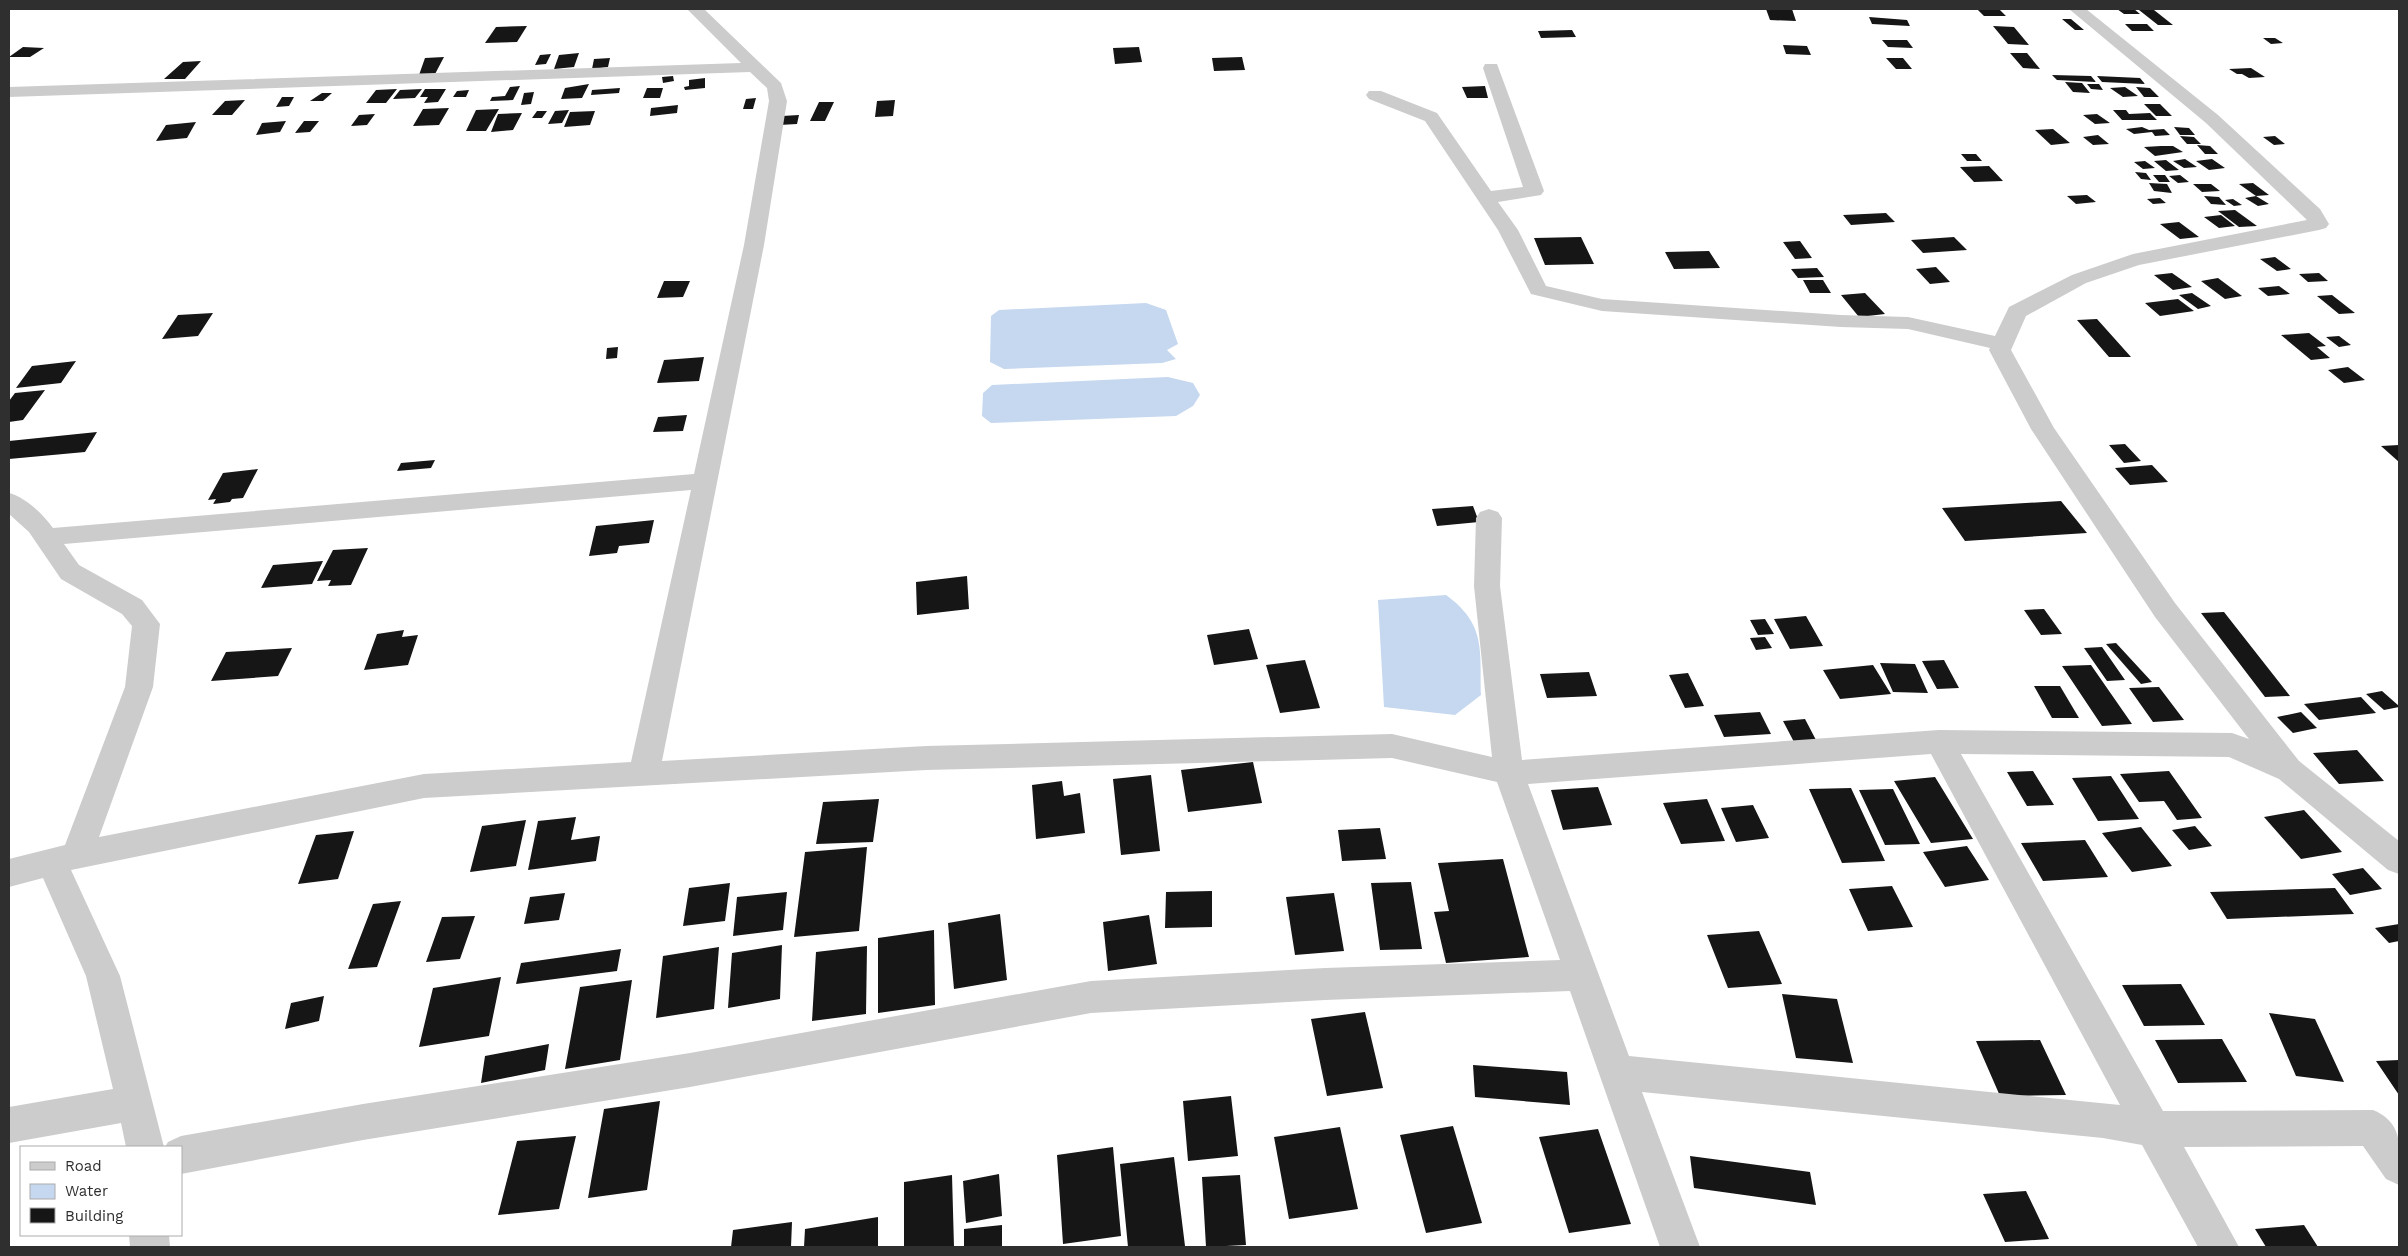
<svg xmlns="http://www.w3.org/2000/svg" width="2408" height="1256" font-family="'Work Sans',sans-serif">
  <style>
    .water { fill: #c5d8ef }
    .building { fill: #161616 }
    .lines { fill: none; stroke-linecap: round; stroke-linejoin: round }
    .minor { fill: #ccc; fill-rule: evenodd }
  </style>
  <rect width="100%" height="100%" fill="#fff"/>
  <path class="water" d="M1146 303 1166 310 1178 344 1167 350 1176 359 1162 363 1004 369 990 362 991 316 999 310Z
    M1168 377 1193 383 1200 395 1193 406 1176 416 991 423 982 416 983 393 992 385Z
    M1446 595C1486 624 1480 650 1481 695L1455 715 1384 707 1378 600Z"/>
  <path class="building" d="M1766 9H1792L1796 21 1770 20Z
    M1977 9H1999L2006 16H1984Z
    M2117 9H2134L2140 14H2124Z
    M2139 10H2154L2173 25H2158Z
    M1869 17 1907 20 1910 26 1872 24Z
    M2062 19H2071L2084 30H2075Z
    M2125 24H2147L2154 31H2132Z
    M527 26 517 42 485 43 496 27Z
    M1993 26 2014 27 2029 45 2008 44Z
    M1572 30 1576 37 1541 38 1538 31Z
    M2263 38H2275L2283 43 2271 44Z
    M1882 40H1907L1913 48 1888 47Z
    M1783 45 1807 46 1811 55 1786 54Z
    M23 47 44 48 30 57H9Z
    M1139 47 1142 62 1115 64 1113 48Z
    M579 53 574 67 554 69 559 55Z
    M2010 53H2027L2040 69 2023 68Z
    M551 54 546 64 535 65 540 55Z
    M444 57 434 76 419 75 425 58Z
    M1242 57 1245 70 1214 71 1212 58Z
    M610 58 608 67 592 69 594 59Z
    M1886 58H1903L1912 69H1896Z
    M201 61 185 79H164L183 62Z
    M2251 68 2265 77 2249 78 2242 74H2237L2229 69Z
    M2052 75 2091 76 2096 82 2057 80Z
    M673 76 674 81 663 83 662 77Z
    M2097 76 2140 78 2145 84 2102 82Z
    M705 78V88L685 90 684 87 689 86V80Z
    M2065 82 2082 83 2090 93 2073 92Z
    M589 84 582 98 561 99 565 88Z
    M2087 84H2099L2103 90 2091 89Z
    M520 86 513 100 490 101 492 97 505 96 510 87Z
    M1485 86 1488 98H1467L1462 87Z
    M2125 87 2138 96 2123 97 2110 88Z
    M2136 87 2150 88 2159 97H2144Z
    M620 88 619 93 591 95 592 90Z
    M647 88H663L660 98H643Z
    M397 89 386 103H366L376 90Z
    M422 89 415 98 393 99 400 90Z
    M425 89H446L438 102 424 103 428 97H420Z
    M469 90 466 97H453L457 91Z
    M534 92 531 104 521 105 524 93Z
    M322 93H332L323 101H310Z
    M282 97H294L289 106 276 107Z
    M756 98 753 109H743L746 99Z
    M245 100 232 115H212L225 101Z
    M895 100 893 116 875 117 877 101Z
    M819 102H834L825 121H810Z
    M2144 104H2160L2172 116H2156Z
    M678 105 677 113 650 116 651 108Z
    M449 108 439 125 413 126 423 109Z
    M499 109 486 131H466L476 110Z
    M569 110 562 123 548 124 555 111Z
    M2113 110H2126L2129 114 2150 113 2157 120H2122Z
    M537 111H547L542 118H532Z
    M595 111 590 125 564 127 570 112Z
    M522 113 513 130 491 132 498 114Z
    M375 114 367 125 351 126 359 115Z
    M2097 114 2110 123 2095 124 2083 115Z
    M799 115 797 124 779 125 782 116Z
    M286 121 280 132 256 135 262 123Z
    M304 121H319L310 132 295 133Z
    M196 122 187 138 156 141 166 125Z
    M2142 127 2149 130 2164 129 2170 135 2155 136 2152 132 2134 134 2126 129Z
    M2174 127 2189 128 2195 135H2180Z
    M2053 129 2070 143 2051 145 2035 130Z
    M2098 135 2109 144 2093 145 2083 137Z
    M2180 136 2194 137 2201 144H2187Z
    M2275 136 2285 144 2274 145 2263 137Z
    M2197 145 2210 146 2218 154H2205Z
    M2161 146H2173L2183 152 2155 156 2144 147Z
    M1961 154H1976L1982 161H1967Z
    M2185 159 2197 167 2184 168 2173 161Z
    M2212 159 2225 168 2209 170 2196 161Z
    M2166 160 2179 170 2166 171 2154 161Z
    M2145 161 2155 168 2143 169 2134 162Z
    M1989 166 2003 181 1974 182 1960 167Z
    M2135 172 2146 173 2151 180 2141 179Z
    M2153 175H2165L2170 182H2159Z
    M2180 175 2189 182 2178 183 2169 176Z
    M2149 183 2167 184 2172 193 2154 191Z
    M2253 183 2269 195 2256 196 2269 204 2258 206 2245 198 2256 196 2239 184Z
    M2193 184H2211L2220 191 2202 192Z
    M2087 195 2096 202 2076 204 2067 196Z
    M2204 196 2219 197 2226 205 2211 204Z
    M2160 198 2166 203 2153 204 2147 199Z
    M2233 199 2242 205 2234 206 2225 200Z
    M2235 210 2257 226 2239 227 2218 211Z
    M1886 213 1895 222 1851 225 1843 215Z
    M2221 215 2235 226 2219 228 2204 217Z
    M2179 222 2199 237 2180 239 2160 224Z
    M1581 237 1594 264 1545 265 1534 238Z
    M1954 237 1967 250 1923 253 1911 240Z
    M1800 241 1812 258 1795 259 1783 242Z
    M1709 251 1720 268 1674 269 1665 252Z
    M2275 257 2291 269 2277 271 2260 259Z
    M1936 267 1950 282 1930 284 1916 269Z
    M1817 268 1824 277 1798 278 1791 269Z
    M2172 273 2192 287 2173 290 2154 275Z
    M2319 273 2328 281 2308 282 2299 274Z
    M2218 278 2242 296 2225 299 2201 281Z
    M1803 280H1823L1831 293H1810Z
    M664 281H690L683 297 657 298Z
    M2279 286 2290 294 2268 296 2258 288Z
    M1865 293 1885 314 1859 317 1841 295Z
    M2192 293 2211 306 2198 309 2179 295Z
    M2332 295 2355 313 2339 314 2317 296Z
    M2178 299 2194 311 2160 316 2145 303Z
    M213 313 198 336 162 339 178 315Z
    M2097 319 2131 357H2109L2077 320Z
    M2309 333 2326 346 2317 347 2330 358 2311 360 2281 335Z
    M2339 336 2351 345 2339 347 2326 337Z
    M618 347 617 358 606 359 607 348Z
    M704 357 699 381 657 383 664 360Z
    M76 361 61 383 16 388 32 366Z
    M2348 367 2365 380 2344 383 2328 370Z
    M45 390 23 420 9 422V401L15 393Z
    M687 415 683 431 653 432 658 417Z
    M97 432 85 452 9 459V441Z
    M2125 444 2141 461 2124 463 2109 445Z
    M2399 445V462L2381 446Z
    M435 460 431 468 397 471 401 463Z
    M2152 465 2168 482 2130 485 2115 468Z
    M258 469 243 498 232 499 230 502 213 504 216 499 208 500 223 473Z
    M2061 501 2087 533 1965 541 1942 508Z
    M1473 506 1479 522 1437 526 1432 509Z
    M654 520 649 543 619 546 617 553 589 556 596 526Z
    M368 548 351 585 328 586 331 580 317 581 333 550Z
    M323 561 312 584 261 588 273 565Z
    M967 576 969 609 917 615 916 582Z
    M2044 609 2062 634 2041 635 2024 610Z
    M2224 612 2290 696 2265 697 2201 613Z
    M1806 616 1823 646 1790 649 1774 619Z
    M1765 619 1774 634 1758 635 1750 620Z
    M1249 629 1258 659 1214 665 1207 635Z
    M404 630 402 637 418 635 408 665 364 670 377 634Z
    M1765 637 1772 648 1756 650 1750 638Z
    M2116 643 2152 682 2141 684 2106 644Z
    M2102 647 2125 680 2107 681 2084 648Z
    M292 648 278 676 211 681 226 652Z
    M1305 660 1320 708 1280 713 1266 665Z
    M1944 660 1959 688 1937 689 1922 661Z
    M1880 663 1915 664 1928 693 1893 692Z
    M1873 665 1891 694 1840 699 1823 670Z
    M2091 665 2132 724 2102 726 2062 666Z
    M1589 672 1597 696 1547 698 1540 674Z
    M1688 673 1704 706 1685 708 1669 675Z
    M2034 686H2060L2079 718H2052Z
    M2159 687 2184 720 2153 722 2129 688Z
    M2382 691 2399 706V707L2384 710 2366 694Z
    M2361 697 2376 713 2319 720 2304 704Z
    M1760 712 1771 734 1724 737 1714 715Z
    M2301 712 2317 728 2293 733 2277 717Z
    M1805 719 1816 740 1794 742 1783 721Z
    M2357 750 2384 781 2339 784 2313 753Z
    M1253 762 1262 803 1188 812 1181 770Z
    M2033 771 2054 805 2027 806 2007 772Z
    M2169 771 2202 818 2177 820 2164 801 2139 802 2120 774Z
    M1151 775 1160 851 1121 855 1113 779Z
    M2111 776 2139 819 2098 821 2072 778Z
    M1935 777 1973 839 1931 843 1894 781Z
    M1062 781 1064 796 1080 793 1085 833 1036 839 1032 785Z
    M1598 787 1612 825 1563 830 1551 790Z
    M1851 788 1885 861 1842 863 1809 789Z
    M1893 789 1920 844 1885 845 1859 790Z
    M879 799 873 842 816 844 823 802Z
    M1707 799 1725 841 1681 844 1663 803Z
    M1753 805 1769 838 1736 842 1721 808Z
    M2304 810 2342 852 2301 859 2264 817Z
    M576 817 571 840 600 836 596 861 528 870 538 821Z
    M526 820 516 866 470 872 482 826Z
    M2195 826 2212 846 2189 850 2172 830Z
    M2141 827 2172 866 2132 872 2102 833Z
    M1380 828 1386 859 1342 861 1338 830Z
    M354 831 338 879 298 884 316 835Z
    M2085 840 2108 877 2043 881 2021 843Z
    M1967 846 1989 880 1945 887 1923 852Z
    M867 847 859 931 794 937 805 852Z
    M1503 859 1529 957 1446 963 1434 912 1449 911 1438 863Z
    M2363 868 2382 889 2350 895 2332 874Z
    M1411 882 1422 949 1380 950 1371 883Z
    M730 883 725 921 683 926 689 888Z
    M1892 886 1913 927 1868 931 1849 889Z
    M2335 888 2354 914 2227 919 2210 892Z
    M1212 891V927L1165 928 1166 892Z
    M787 892 783 930 733 936 737 897Z
    M565 893 559 920 524 924 530 897Z
    M1334 893 1344 951 1295 955 1286 897Z
    M401 901 377 967 348 969 373 904Z
    M1000 914 1007 980 954 989 948 923Z
    M1149 915 1157 964 1108 971 1103 922Z
    M475 916 460 959 426 962 442 917Z
    M2399 924V941L2389 943 2375 928Z
    M934 930 935 1005 878 1013V938Z
    M1759 931 1782 984 1728 988 1707 935Z
    M782 945 780 999 728 1008 732 953Z
    M867 946 866 1014 812 1021 816 952Z
    M719 947 714 1009 656 1018 663 956Z
    M621 949 617 971 516 984 521 963Z
    M501 977 489 1036 419 1047 433 988Z
    M632 980 620 1060 565 1069 580 987Z
    M2181 984 2205 1025 2144 1026 2122 985Z
    M1782 994 1837 999 1853 1063 1796 1058Z
    M324 996 319 1021 285 1029 291 1003Z
    M1365 1012 1383 1088 1327 1096 1311 1019Z
    M2269 1013 2315 1019 2344 1082 2296 1076Z
    M2222 1039 2247 1082 2178 1083 2155 1040Z
    M2040 1040 2066 1095 2000 1096 1976 1041Z
    M549 1044 545 1070 481 1083 485 1056Z
    M2399 1060V1095L2376 1061Z
    M1473 1065 1567 1072 1570 1105 1475 1097Z
    M1231 1096 1238 1156 1188 1161 1183 1101Z
    M660 1101 647 1190 588 1198 604 1109Z
    M1453 1126 1482 1223 1426 1233 1400 1135Z
    M1340 1127 1358 1209 1289 1219 1274 1137Z
    M1598 1129 1631 1224 1569 1233 1539 1137Z
    M576 1136 559 1209 498 1215 517 1141Z
    M1113 1147 1121 1236 1063 1244 1057 1155Z
    M1690 1156 1810 1172 1816 1205 1694 1188Z
    M1174 1157 1185 1246 1128 1247 1120 1164Z
    M999 1174 1002 1216 966 1223 963 1181Z
    M952 1175 954 1247H904V1182Z
    M1240 1175 1246 1245 1206 1247 1202 1177Z
    M2026 1191 2049 1239 2005 1242 1983 1194Z
    M878 1217V1247H804L805 1229Z
    M792 1222 791 1247H731L733 1230Z
    M1002 1225V1247H964V1229Z
    M2304 1225 2318 1247H2266L2255 1229Z"/>
  <g class="lines">
    <path class="minor" d="M687 9H704L781 83 787 101 764 245 662 761 926 746 1392 734 1492 757 1474 586 1476 518 1480 512 1489 509 1498 512 1502 518 1500 586 1522 760 1939 730 2232 733 2249 739 2155 617 2031 429 1989 350 1990 348 1908 329 1841 327 1602 311 1531 294 1498 230 1425 121 1369 99 1366 95 1369 91H1381L1437 113 1491 191 1523 187 1483 68 1485 64H1497L1544 191 1541 195 1498 202 1518 230 1546 286 1602 299 1841 315 1908 317 1995 336 2009 307 2072 275 2133 254 2307 220 2206 123 2069 9H2086L2218 115 2320 209 2329 224 2326 228 2319 230 2139 265 2086 283 2026 316 2011 350 2054 428 2175 603 2299 761 2399 841V874L2388 870 2279 779 2229 757 1961 754 2163 1111 2373 1110C2407 1124 2399 1154 2399 1185L2386 1179 2363 1146 2184 1147 2239 1247H2198L2142 1145 2103 1138 1642 1092 1700 1247H1660L1570 991 1325 1000 1091 1013 690 1087 363 1140 181 1174V1147H165L168 1142 181 1136 363 1104 690 1053 1091 981 1325 968 1560 960 1497 782 1392 758 926 770 424 798 71 870 120 976 164 1147H126L121 1123 9 1143V1107L113 1089 86 976 43 878 9 887V859L65 845 125 687 132 626 122 614 61 579 29 532 9 514V493C25 497 43 514 53 528L694 474 744 245 769 101 767 88 750 72 9 97V87L741 63ZM691 490 631 762 424 774 99 837 153 687 160 624 142 600 79 565 64 544ZM1931 754 2120 1105 1629 1056 1528 784Z
      M129 1235H169L170 1247H130Z"/>
  </g>
  <rect width="2408" height="1256" fill="none" stroke="#2f2f2f" stroke-width="20"/>
  <rect x="20" y="1146" width="162" height="90" fill="#ffffff" stroke="#acacac"/>
  <rect x="30" y="1162" width="25" height="8" fill="#cccccc" stroke="#acacac"/>
  <text x="65" y="1171" font-size="15" fill="#2f2f2f">Road</text>
  <rect x="30" y="1184" width="25" height="15" fill="#c5d8ef" stroke="#acacac"/>
  <text x="65" y="1196" font-size="15" fill="#2f2f2f">Water</text>
  <rect x="30" y="1208" width="25" height="15" fill="#161616" stroke="#acacac"/>
  <text x="65" y="1221" font-size="15" fill="#2f2f2f">Building</text>
</svg>
